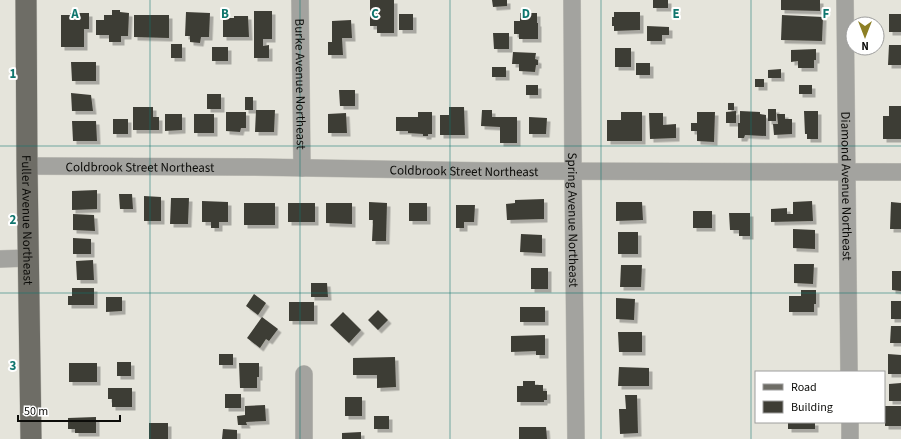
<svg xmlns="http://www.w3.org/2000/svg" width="901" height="439" font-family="'Source Sans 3',sans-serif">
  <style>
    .building { fill: #3e3d35; filter: url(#shadow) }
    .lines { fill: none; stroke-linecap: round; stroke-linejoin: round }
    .minor-casing { stroke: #c2c1b9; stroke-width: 18 }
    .major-casing { stroke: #c2c1b9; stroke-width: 22 }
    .minor { stroke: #a3a39f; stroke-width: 17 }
    .major { stroke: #6e6d66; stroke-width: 21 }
    .grid { fill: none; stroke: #0f766e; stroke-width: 1; stroke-opacity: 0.55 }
    .labels { text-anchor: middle; stroke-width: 4; stroke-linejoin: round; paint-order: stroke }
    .street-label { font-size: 13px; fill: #0c0c09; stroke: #fff }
    .grid-label { font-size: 13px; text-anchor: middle; font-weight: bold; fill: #0f766e; stroke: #fff; stroke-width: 4; stroke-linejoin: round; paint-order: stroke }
  </style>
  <defs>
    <filter id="shadow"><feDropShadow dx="3.5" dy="3.5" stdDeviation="0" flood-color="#0004"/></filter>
  </defs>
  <rect width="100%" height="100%" fill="#e5e4db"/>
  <path class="building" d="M370 0H394V33H377V26H370Z
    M492 0H507V6L493 7Z
    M653 0H668V8H653Z
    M781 0H820V11L781 10Z
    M112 10H120V12L129 13 128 36H121V42H109V35H96V20H104V15H112Z
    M254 11H272V39H263V46L269 45V58H254Z
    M186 12 210 13 209 37H201L200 43 190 42V36H185Z
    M614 12H640V30L614 31V26H612V17H614Z
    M70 13H89V29H84V47H61V15H70Z
    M520 13H537V23H538V39H519V34H514V21H520Z
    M399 14H413V30H399Z
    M889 14H901V32H889Z
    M134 15H169V38L134 37Z
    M782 15 823 17 822 41 781 40Z
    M234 16H248L249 37H223V18H234Z
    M351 20 352 38H342L343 55H328V42H332V21Z
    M647 26 669 27V35H662V41H647Z
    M493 33H509V49H494Z
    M171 44H182V58H171Z
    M889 45H901V65H888Z
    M212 47H228V61H212Z
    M615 48H631V67H615Z
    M816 49V60H814V68H798V61L791 62V50Z
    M513 52 536 53 535 59 538 60V65H536L535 72 519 71V64H512Z
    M71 62H96V81H72Z
    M636 63H650V75H636Z
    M492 67H506V77H492Z
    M781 69V78H768V70Z
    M755 79H764V87H755Z
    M526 85H538V95H526Z
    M799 85H812V94H799Z
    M339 90H355V106H340Z
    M71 93 91 95 93 111H72Z
    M207 94H221V109H207Z
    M245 97H253V110H245Z
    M728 103H734V110H728Z
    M889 106H901V139H883V116H889Z
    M133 107H153V117H159V130H133Z
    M449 107H464L465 135H440V115H449Z
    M768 109H776V121H768Z
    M256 110H275L274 132H255Z
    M482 110H492V117H517V143H500V127L481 126Z
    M736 111V123H726V112Z
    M740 111 760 112V114L766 115V136L745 135 744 138H738V123H740Z
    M804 111H818V139H807V134H805Z
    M226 112H246V128H241L240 132 226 131Z
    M418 112H432V134H428V136H423V134L408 133V131H396V117H418Z
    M621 112H642V141H607V120H621Z
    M697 112H715L714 142 697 141V131H691V123H697Z
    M346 113 347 133H328V114Z
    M649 113H663V125L676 124V138L650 139Z
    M165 114H182V130L165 131Z
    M194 114H214V133H194Z
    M777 114H785V119H792V134L774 135 773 124H778Z
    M529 117 547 118 546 134H529Z
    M113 119H128V134H113Z
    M72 121H96L97 141H73Z
    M97 190V209L72 210V191Z
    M119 194H132L133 209H120Z
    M144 196 161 197V221H144Z
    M171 198H189L188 224H170Z
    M544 199V219L507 220 506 204 515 203V200Z
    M202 201 228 202V222H219V228H211V222H202Z
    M812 201 813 221 771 222V209L787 208V214H793V202Z
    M369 202 387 203 386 241H372L373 220H369Z
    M616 202H642L643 220 616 221Z
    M891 202 901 203V229H890Z
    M244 203H275V225H244Z
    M288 203H315V222H288Z
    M326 203H352V224L326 223Z
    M409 203H427V221H409Z
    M456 205H475L474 222H464V228H456Z
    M693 211H712V228H693Z
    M729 213H750V236H739V230H730Z
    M73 214 94 215 95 231 73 230Z
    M793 229 815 230V249L793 248Z
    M618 232H638V254H618Z
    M521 234 542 235V253L520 252Z
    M73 238 91 239V254H73Z
    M93 260 94 280H77L76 261Z
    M794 264H814L813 284 794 283Z
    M621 265H642L641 287H620Z
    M531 268H548V289H531Z
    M892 271H901V291L892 290Z
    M311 283H327L328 297H311Z
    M72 288H94V305H68V296H72Z
    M801 290H816V304H814V312H789V296H801Z
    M254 294 266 303 258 315 246 306Z
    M106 297H122V311L106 312Z
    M616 298 635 299 634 320 616 319Z
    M891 301H901V319H891Z
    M289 302H314V321H289Z
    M520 307H545V322H520Z
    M378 310 388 320 378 330 368 320Z
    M343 312 361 330 349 343 330 325Z
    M262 317 278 329 269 341 266 339 260 348 247 338Z
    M891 326H901V343H890Z
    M618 332H642V352H619Z
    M545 335V355H536V351L511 352V336Z
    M219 354H233V365H219Z
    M888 354 901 355V374H888Z
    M395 357 396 387 377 388V375H353V358Z
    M117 362H131V376H117Z
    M69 363H97V382H69Z
    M239 363H259V377H257V388H240Z
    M619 367 649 368V386H618Z
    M523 381H535V385H543V391H547V400H544V402H517V386H523Z
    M901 383V401H889V384Z
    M108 388H132V407H112V399H108Z
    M225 394H241V408H225Z
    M625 395H637L638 433 620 434 619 409H626Z
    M345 397H362V416H345Z
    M265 405 266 421 246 422 247 425H238L237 416 245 415V406Z
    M885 406H901V426H885Z
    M374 416H389V429H374Z
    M96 417V433H75V429H68V418Z
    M788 422H815V429H788Z
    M149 423H168V439H149Z
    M519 427H546L547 439H519Z
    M223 429 237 430V439H222Z
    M361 432V439H342V433Z"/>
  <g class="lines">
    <defs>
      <g id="minor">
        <path id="s1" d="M300 0 302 168"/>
        <path id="s2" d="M572 0 573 171 576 439"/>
        <path id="s3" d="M845 0 849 372"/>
        <path id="s4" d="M27 166 252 167 489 171 901 172"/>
        <path d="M0 259 28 258"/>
        <path d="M304 374V439"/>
        <path d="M850 422V439"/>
      </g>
      <g id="major">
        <path id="s5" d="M26 0 27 166 31 439"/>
      </g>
    </defs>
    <use href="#minor" class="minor-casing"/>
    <use href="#major" class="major-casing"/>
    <use href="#minor" class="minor"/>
    <use href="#major" class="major"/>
  </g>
  <path class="grid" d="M150 0V439M300 0V439M450 0V439M601 0V439M751 0V439M0 146H901M0 293H901"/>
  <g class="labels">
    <g class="street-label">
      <text dy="5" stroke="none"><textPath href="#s1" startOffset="84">Burke Avenue Northeast</textPath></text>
      <text dy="5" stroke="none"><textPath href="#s4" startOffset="113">Coldbrook Street Northeast</textPath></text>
      <text dy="5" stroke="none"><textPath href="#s4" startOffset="437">Coldbrook Street Northeast</textPath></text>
      <text dy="5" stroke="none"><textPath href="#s3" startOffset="186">Diamond Avenue Northeast</textPath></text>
      <text dy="5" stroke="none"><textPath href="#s5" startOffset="220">Fuller Avenue Northeast</textPath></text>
      <text dy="5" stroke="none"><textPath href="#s2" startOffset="220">Spring Avenue Northeast</textPath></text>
    </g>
  </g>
  <g class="grid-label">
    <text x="75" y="18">A</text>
    <text x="225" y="18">B</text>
    <text x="375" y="18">C</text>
    <text x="526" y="18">D</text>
    <text x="676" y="18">E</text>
    <text x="826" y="18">F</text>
    <text x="13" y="78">1</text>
    <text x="13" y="224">2</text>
    <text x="13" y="370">3</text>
  </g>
  <rect x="755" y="371" width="130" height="52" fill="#ffffff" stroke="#9e9e9d"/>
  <rect x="763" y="384" width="20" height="6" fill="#6e6d66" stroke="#9e9e9d"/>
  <text x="791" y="391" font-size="12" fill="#0c0c09">Road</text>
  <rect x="763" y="401" width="20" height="12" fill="#3e3d35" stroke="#9e9e9d"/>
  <text x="791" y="411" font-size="12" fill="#0c0c09">Building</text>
  <g transform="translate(865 36) rotate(180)"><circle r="19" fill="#ffffff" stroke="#9e9e9d"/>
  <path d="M0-3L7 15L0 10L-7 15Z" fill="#8d7f25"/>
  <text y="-6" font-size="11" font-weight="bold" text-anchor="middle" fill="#0c0c09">N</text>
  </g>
  <path d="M18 415v6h102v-6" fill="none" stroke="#0c0c09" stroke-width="2"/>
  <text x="24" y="415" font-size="12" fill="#0c0c09" stroke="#ffffff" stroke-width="3" paint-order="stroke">50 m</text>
</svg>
